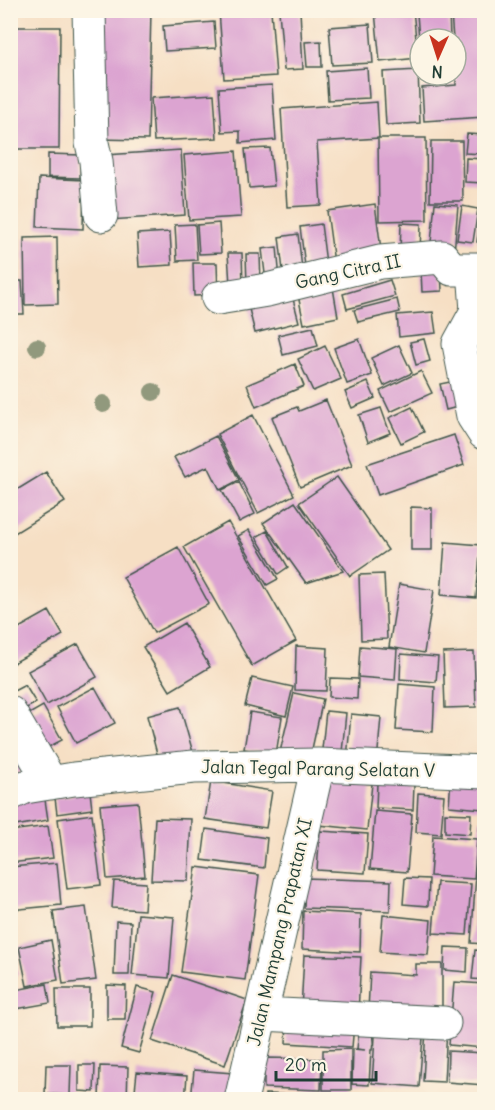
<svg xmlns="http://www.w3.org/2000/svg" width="495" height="1110" font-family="Delius,sans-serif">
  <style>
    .building { fill: #dca4d1 }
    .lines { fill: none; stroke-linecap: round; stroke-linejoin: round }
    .minor-casing { stroke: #3f554a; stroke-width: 35 }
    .minor { stroke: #fff; stroke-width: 33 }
    .tree { fill: #91997d }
    .labels { text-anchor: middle; stroke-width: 4.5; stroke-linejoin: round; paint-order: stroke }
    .street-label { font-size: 18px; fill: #1f3d34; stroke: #fcf5e5 }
  </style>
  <rect width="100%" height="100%" fill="#fcf5e5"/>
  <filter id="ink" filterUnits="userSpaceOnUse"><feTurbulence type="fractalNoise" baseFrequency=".0167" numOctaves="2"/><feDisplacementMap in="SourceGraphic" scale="12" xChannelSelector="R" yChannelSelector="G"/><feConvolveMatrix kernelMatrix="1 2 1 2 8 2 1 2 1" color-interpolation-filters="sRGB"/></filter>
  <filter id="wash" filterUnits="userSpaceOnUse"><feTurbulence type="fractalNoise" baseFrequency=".008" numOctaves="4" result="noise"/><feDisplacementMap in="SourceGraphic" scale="24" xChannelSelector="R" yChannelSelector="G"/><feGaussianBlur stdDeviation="1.35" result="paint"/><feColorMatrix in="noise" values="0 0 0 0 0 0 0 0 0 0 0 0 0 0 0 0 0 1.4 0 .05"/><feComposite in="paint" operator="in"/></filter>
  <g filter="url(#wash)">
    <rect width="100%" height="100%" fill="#f6dfc4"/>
    <g id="blocks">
      <path class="building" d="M101 10H151L148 140 98 139Z
        M271 10 276 76 224 79 219 11Z
        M300 10 303 69 284 70 279 11Z
        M388 10H413L418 58 380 62 375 12Z
        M484 11V117L424 121 422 88 456 85V39H453L451 13Z
        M449 12 450 39H419L417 14Z
        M214 22 216 48 165 51 163 26Z
        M370 24 373 63 332 65 329 27Z
        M10 27H60L59 149H10Z
        M321 41 322 67H307L305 42Z
        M367 68 369 98 328 100 326 71Z
        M418 70 420 123 386 125 383 72Z
        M272 85 276 140 240 143V131L222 132 219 88Z
        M214 94 217 138 154 141 151 98Z
        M377 102 379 138 317 142 321 205 287 207 281 109Z
        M467 134 484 135V154L465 153Z
        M378 138H426L427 220 379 221Z
        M431 141H462L463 201H430Z
        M270 148 274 186 249 188 245 149Z
        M181 150 185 215 109 220 105 155Z
        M236 151 241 217 189 220 184 155Z
        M48 154 81 155 80 178 48 177Z
        M466 158 484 159V183L465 182Z
        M39 178 84 180 83 229 37 227Z
        M435 203 458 205 454 254 430 252Z
        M482 203H484V242H477Z
        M375 204 382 257 334 263 327 211Z
        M462 206 478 209 473 242 457 240Z
        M219 223 221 253 199 254 197 225Z
        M401 223 421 224 420 253H400Z
        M195 224 197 260 177 261 175 225Z
        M321 224 327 271 306 274 300 227Z
        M170 232 172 265 139 267 137 234Z
        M298 234 303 277 284 279 279 237Z
        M57 237 58 304 25 305 24 238Z
        M10 243H13L15 277H10Z
        M277 247 280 280 266 282 262 249Z
        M228 253H242L243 285H230Z
        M246 254H260L261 286H247Z
        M193 263H217L218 295 194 296Z
        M441 270 442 291 422 292 421 271Z
        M390 280 395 296 347 309 343 294Z
        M10 281H22L24 314H10Z
        M333 288 338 317 304 324 298 295Z
        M292 295 299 322 255 333 248 305Z
        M397 299 400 312 358 322 354 310Z
        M433 312 436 333 399 337 397 315Z
        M313 327 318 346 283 355 278 335Z
        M359 339 372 375 347 384 334 348Z
        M424 339 430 361 416 365 410 342Z
        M399 345 412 373 384 386 371 358Z
        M325 346 341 379 313 391 298 359Z
        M295 364 304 386 256 407 247 385Z
        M421 371 432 393 390 412 380 391Z
        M460 380 465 405 446 410 440 384Z
        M368 382 375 398 352 408 345 392Z
        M326 400 352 465 300 487 272 417 297 407 299 411Z
        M412 407 424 432 401 443 389 418Z
        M381 408 390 433 368 442 359 415Z
        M253 415 294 495 258 513 217 434Z
        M454 435 464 465 378 495 367 464Z
        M216 436 239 480 220 490 208 466 185 477 174 457Z
        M46 472 65 502 10 536V494Z
        M337 477 388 550 350 576 299 503Z
        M239 482 255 514 239 522 222 490Z
        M295 502 343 571 306 583 263 523Z
        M411 507 432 508V550H411Z
        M228 522 296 641 252 666 184 547Z
        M249 530 278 579 267 585 238 536Z
        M267 531 288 567 278 574 256 537Z
        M445 542 481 545 476 598 441 595Z
        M178 547 209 604 154 633 123 577Z
        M384 574 387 639 361 640 359 575Z
        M399 584 434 590 424 653 389 647Z
        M49 611 63 635 10 665V633Z
        M184 623 210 667 170 691 143 647Z
        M78 644 97 677 47 705 28 671Z
        M296 646 328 648 326 691 295 690Z
        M360 646 397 649 395 680 358 677Z
        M474 652 476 707 445 708 443 653Z
        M401 654 438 657 436 682 400 679Z
        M252 678 293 687 286 716 245 706Z
        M330 678 358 679 357 699 329 697Z
        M399 684 435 687 433 732 396 730Z
        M25 685 36 703 17 713 10 703V693Z
        M95 687 115 723 76 743 57 707Z
        M294 693 323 699 310 758 280 752Z
        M43 706 62 740 41 751 22 718Z
        M180 707 194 756 160 765 147 716Z
        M326 711 346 713 341 762 321 759Z
        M250 712 282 717 276 754 244 749Z
        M351 714 381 717 377 762 347 759Z
        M481 719H484V759H481Z
        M10 724 33 765 10 778Z
        M451 778 484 781 483 809 449 806Z
        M324 779 372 784 367 830 319 825Z
        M211 781 272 791 266 828 205 819Z
        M377 783 414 785 413 810 376 808Z
        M90 792 92 809 57 814 55 798Z
        M44 793 48 820 10 827V799Z
        M418 793 444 795 441 834 416 832Z
        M138 802 145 876 107 879 100 805Z
        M375 811 412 814 407 872 370 869Z
        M445 813 471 814 470 834 445 832Z
        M92 814 101 885 67 889 58 819Z
        M155 818 191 819 188 881 151 880Z
        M480 820H484V944L471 943Z
        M48 826 53 858 10 863V831Z
        M206 829 267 838 264 868 202 860Z
        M320 831 368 834 365 873 317 870Z
        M433 836 477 839 474 879 430 876Z
        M57 863 61 905 10 910V867Z
        M196 867 259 875 245 980 181 972Z
        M305 878 391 881 390 911 304 908Z
        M405 878 429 879 428 906 403 904Z
        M114 881 146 883 144 910 112 908Z
        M437 882 471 884 467 935 433 933Z
        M86 907 96 980 63 984 53 911Z
        M303 911 361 914 360 952 302 949Z
        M138 914 174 917 169 978 132 975Z
        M383 915 431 920 428 955 380 952Z
        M116 921 131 922 129 975H114Z
        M51 940 58 980 27 986 19 947Z
        M10 942H12L18 974 10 976Z
        M445 947 468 948 467 972 444 970Z
        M475 950 484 951V980L472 979Z
        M304 955 361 957 358 1013 301 1010Z
        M416 964H442V1010L368 1011 370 972 416 975Z
        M173 975 247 1000 225 1065 152 1041Z
        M454 982 484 984V1048L449 1045Z
        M47 984 50 1003 10 1010V991Z
        M107 985 126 986 125 1019H107Z
        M137 987 156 992 139 1053 121 1048Z
        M56 989H90V1026H57Z
        M287 1021 354 1025 352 1047 286 1043Z
        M360 1021 375 1022 372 1050H371L369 1085 352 1084 353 1049 365 1050 357 1049Z
        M376 1022 424 1025 419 1087 372 1083Z
        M426 1028 447 1029 444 1082 423 1081Z
        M351 1049V1090H323V1050Z
        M448 1051 484 1053V1085L447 1082Z
        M264 1058 322 1059 321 1090 264 1088Z
        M46 1065H71L70 1095 45 1094Z
        M79 1065H95L94 1092 79 1091Z
        M100 1066 128 1067 127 1100H99Z
        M194 1070 233 1073 231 1100H191Z
        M137 1072 187 1076 185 1100H134Z
        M265 1094 332 1096V1100H265Z"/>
    </g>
  </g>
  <g filter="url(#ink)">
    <use href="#blocks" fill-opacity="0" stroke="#3f554a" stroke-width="1.5"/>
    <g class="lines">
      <defs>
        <path id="minor" d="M89 10 92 143 96 161 101 215
          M474 269 477 311 459 344 473 416 484 433
          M218 298 267 290 380 262 442 257 452 269H484
          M10 713 51 783
          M10 794 25 787 74 779 194 767 318 765 484 772
          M261 1014 444 1023
          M241 1100 318 765"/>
      </defs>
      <use href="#minor" class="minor-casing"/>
      <use href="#minor" class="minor"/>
    </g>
    <g class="tree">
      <circle cx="37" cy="347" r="9"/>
      <circle cx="153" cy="392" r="9"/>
      <circle cx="103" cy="404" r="9"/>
    </g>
  </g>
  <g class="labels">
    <g class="street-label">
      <text transform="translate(348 272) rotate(-12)" y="6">Gang Citra II</text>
      <text transform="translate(318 769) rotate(1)" y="6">Jalan Tegal Parang Selatan V</text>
      <text transform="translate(280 932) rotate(-77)" y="6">Jalan Mampang Prapatan XI</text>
    </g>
  </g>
  <rect width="495" height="1110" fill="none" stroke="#fcf5e5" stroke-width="36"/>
  <g transform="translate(438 57) rotate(183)"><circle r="28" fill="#fcf5e5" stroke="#a4ab9e" stroke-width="1.5"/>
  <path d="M0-4.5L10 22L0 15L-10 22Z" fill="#c8321e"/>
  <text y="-9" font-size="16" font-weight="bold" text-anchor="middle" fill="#1f3d34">N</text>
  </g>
  <path d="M276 1071v9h100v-9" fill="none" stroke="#1f3d34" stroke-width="3"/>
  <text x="285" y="1071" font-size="18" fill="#1f3d34" stroke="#fcf5e5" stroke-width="4.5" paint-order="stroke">20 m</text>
</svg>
